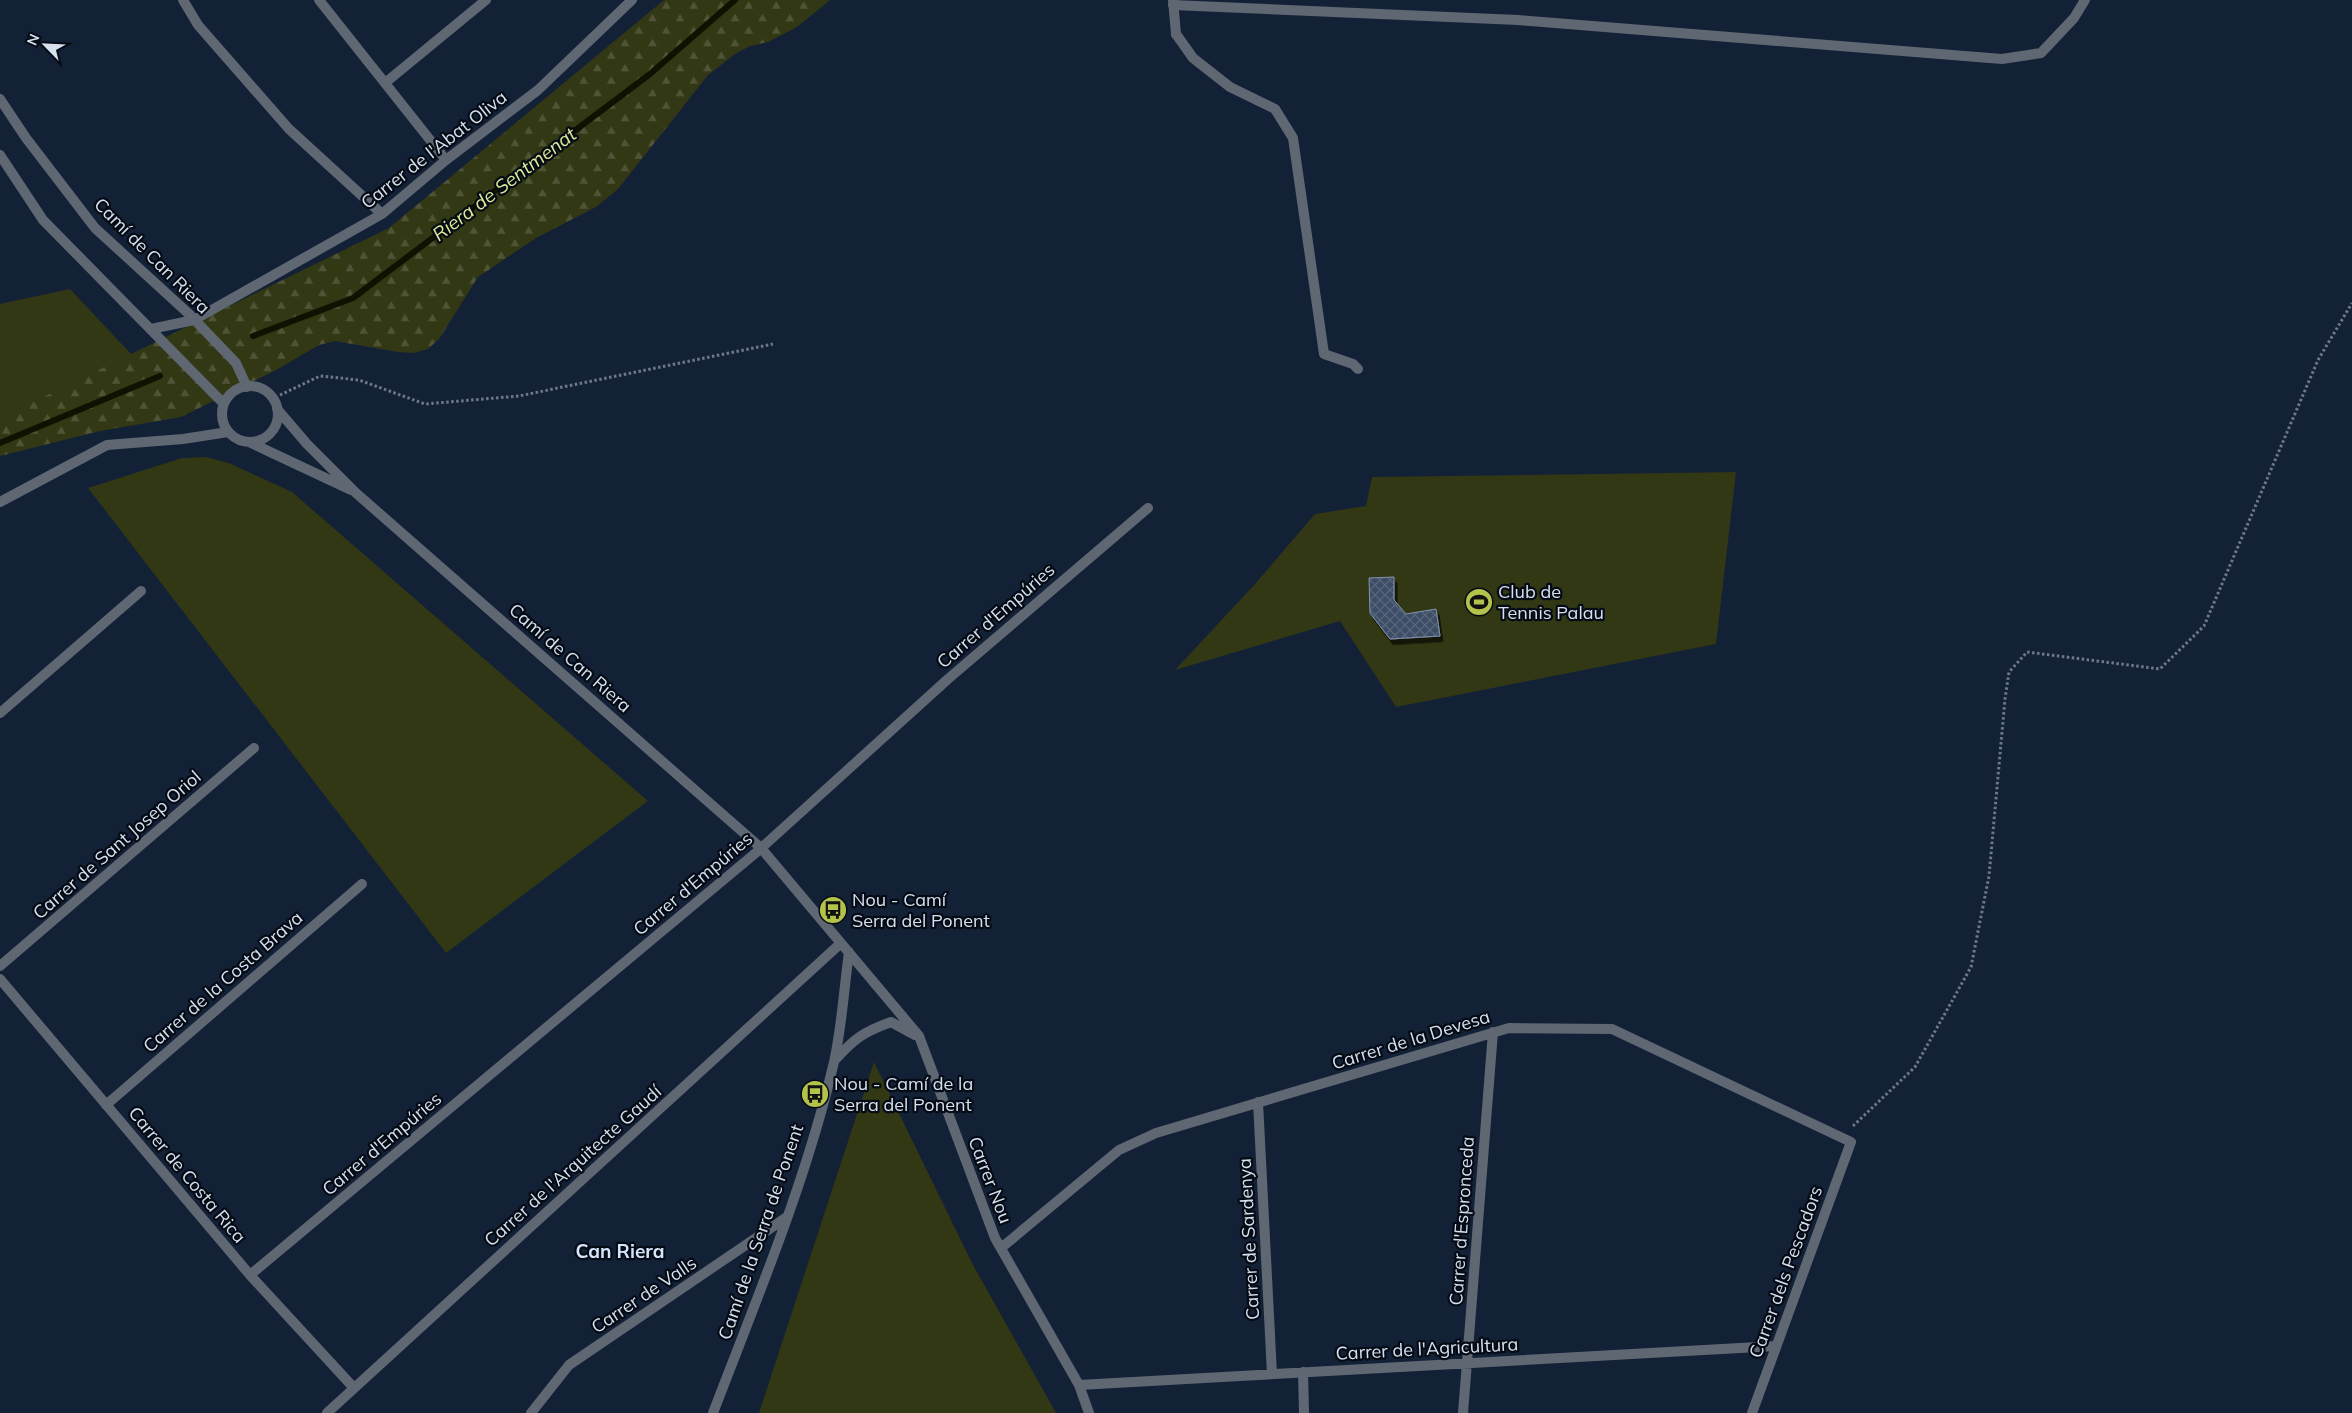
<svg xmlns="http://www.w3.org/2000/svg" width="2352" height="1413" font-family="Mulish,sans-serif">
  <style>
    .green { fill: #323714 }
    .forest { fill: url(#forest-firs) }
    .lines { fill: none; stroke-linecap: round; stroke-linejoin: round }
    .stream { stroke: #0f1200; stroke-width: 6 }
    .building { fill: url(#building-cross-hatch); stroke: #8294b0; filter: url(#shadow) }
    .path { stroke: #6c788b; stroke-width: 3; stroke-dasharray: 2.5 2.5; stroke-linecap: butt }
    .lane { stroke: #5f6773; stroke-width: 10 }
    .street { stroke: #5f6773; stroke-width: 10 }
    .labels { text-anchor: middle; stroke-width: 4.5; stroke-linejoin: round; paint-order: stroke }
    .street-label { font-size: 18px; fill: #d6e0ef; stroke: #050b14 }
    .poi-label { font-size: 18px; fill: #d6e0ef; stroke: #050b14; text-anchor: start }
    .water-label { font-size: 19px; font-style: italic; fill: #deeb98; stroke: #050b14 }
    .neighbourhood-label { font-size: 19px; font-weight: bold; fill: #d4e4fc; stroke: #050b14 }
  </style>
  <defs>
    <pattern id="forest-firs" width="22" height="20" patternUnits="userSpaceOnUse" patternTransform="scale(1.25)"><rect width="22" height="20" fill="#323714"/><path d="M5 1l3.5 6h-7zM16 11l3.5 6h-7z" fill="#4f5436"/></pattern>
    <pattern id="building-cross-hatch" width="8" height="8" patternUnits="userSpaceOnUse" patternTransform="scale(1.25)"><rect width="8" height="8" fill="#3d4d66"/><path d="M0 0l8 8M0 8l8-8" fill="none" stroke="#58667c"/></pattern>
    <filter id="shadow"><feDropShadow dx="3" dy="5.5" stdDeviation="0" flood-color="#0009"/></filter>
  </defs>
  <rect width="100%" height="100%" fill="#132137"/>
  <path class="green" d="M70 289 132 355 0 418V304Z
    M206 457 229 463 292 492 648 801 446 953 88 488 182 458Z
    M1736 472 1716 644 1396 707 1340 621 1175 670 1255 584 1315 514 1366 506 1372 477Z
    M874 1062 972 1263 1056 1413H759Z"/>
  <path class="forest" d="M664 0H830L797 27 768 42 750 46 735 54 708 75 618 189 596 207 536 238 478 277 439 339 428 349 413 353 398 352 335 341 319 345 276 370 181 417 100 431 0 456V418L389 228Z"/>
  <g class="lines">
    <path class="stream" d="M253 336 353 298 650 74 735 0
      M0 443 160 376"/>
  </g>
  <path class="building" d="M1394 577V600L1406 614 1436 609 1440 636 1390 639 1370 613 1369 578Z"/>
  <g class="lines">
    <path class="path" d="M280 395 320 376 359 380 425 404 519 396 773 344
      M1853 1126 1915 1067 1971 967 1989 876 2005 699 2009 672 2027 652 2160 669 2204 626 2318 360 2352 303"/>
    <path class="lane" d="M1173 5 1518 20 2002 59 2041 53 2074 18 2085 0
      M1176 34 1193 58 1230 87 1275 109 1293 138 1324 354 1353 364 1358 369"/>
    <path class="street" d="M183 0 198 25 289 129 382 214
      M319 0 446 160
      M1173 0 1176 34
      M385 83 486 0
      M0 99 26 138 95 228 189 314 236 363 247 387
      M0 155 43 220 224 404
      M151 329 194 320 382 214 446 160 538 90 632 0
      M222 414a28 28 0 1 1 56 0a28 28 0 1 1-56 0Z
      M277 409 307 444 356 493 761 848 919 1036 995 1238 1079 1385 1089 1413
      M249 442 351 490
      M0 502 107 445 183 439 228 432
      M0 713 141 591
      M0 966 254 748
      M0 979 250 1275 354 1388
      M835 1060C854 1039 863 1032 891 1022L915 1035
      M1258 1102 1272 1374
      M106 1105 362 884
      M1001 1248 1119 1150 1156 1133 1509 1028 1612 1029 1851 1142 1752 1413
      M250 1275 758 851 948 679 1148 508
      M1303 1372 1304 1413
      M1079 1385 1776 1346
      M327 1413 841 943
      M531 1413 569 1365 787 1217
      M713 1413C757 1298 806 1182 834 1062 842 1026 844 988 849 952
      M1463 1413 1493 1032"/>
  </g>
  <defs>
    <symbol id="stadium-disc" viewBox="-11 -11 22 22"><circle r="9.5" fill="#b3c24b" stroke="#050b14"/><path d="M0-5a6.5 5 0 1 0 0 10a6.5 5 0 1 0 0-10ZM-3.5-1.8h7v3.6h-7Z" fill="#111"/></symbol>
    <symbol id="bus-disc" viewBox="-11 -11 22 22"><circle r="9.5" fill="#b3c24b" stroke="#050b14"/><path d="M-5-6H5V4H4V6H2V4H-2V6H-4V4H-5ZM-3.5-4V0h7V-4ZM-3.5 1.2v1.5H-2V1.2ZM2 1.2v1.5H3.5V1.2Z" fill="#111"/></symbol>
  </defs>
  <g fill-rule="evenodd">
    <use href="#stadium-disc" x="1463" y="586" width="32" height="32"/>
    <use href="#bus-disc" x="817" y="894" width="32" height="32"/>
    <use href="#bus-disc" x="799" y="1078" width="32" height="32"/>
  </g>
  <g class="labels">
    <g class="street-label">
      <text transform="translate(434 150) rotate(-38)" y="6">Carrer de l'Abat Oliva</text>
      <text transform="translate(152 256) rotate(45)" y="6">Camí de Can Riera</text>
      <text transform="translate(996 616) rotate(-41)" y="6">Carrer d'Empúries</text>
      <text transform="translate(570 658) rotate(41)" y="6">Camí de Can Riera</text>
      <text transform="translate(117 845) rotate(-41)" y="6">Carrer de Sant Josep Oriol</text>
      <text transform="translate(693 884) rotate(-40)" y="6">Carrer d'Empúries</text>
      <text transform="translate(223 982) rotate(-41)" y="6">Carrer de la Costa Brava</text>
      <text transform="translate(1411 1040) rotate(-17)" y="6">Carrer de la Devesa</text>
      <text transform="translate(382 1144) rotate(-40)" y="6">Carrer d'Empúries</text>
      <text transform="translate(573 1166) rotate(-42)" y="6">Carrer de l'Arquitecte Gaudí</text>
      <text transform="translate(187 1175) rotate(50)" y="6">Carrer de Costa Rica</text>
      <text transform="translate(990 1180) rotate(69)" y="6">Carrer Nou</text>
      <text transform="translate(1462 1221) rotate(-86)" y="6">Carrer d'Espronceda</text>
      <text transform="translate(761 1232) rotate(-71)" y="6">Camí de la Serra de Ponent</text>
      <text transform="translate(1249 1239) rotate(-93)" y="6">Carrer de Sardenya</text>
      <text transform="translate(1786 1272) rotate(-70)" y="6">Carrer dels Pescadors</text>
      <text transform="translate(644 1295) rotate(-34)" y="6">Carrer de Valls</text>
      <text transform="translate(1427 1349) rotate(-3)" y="6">Carrer de l'Agricultura</text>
    </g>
    <g class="poi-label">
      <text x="1498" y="598">Club de<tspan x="1498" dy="21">Tennis Palau</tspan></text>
      <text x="852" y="906">Nou - Camí<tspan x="852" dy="21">Serra del Ponent</tspan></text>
      <text x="834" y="1090">Nou - Camí de la<tspan x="834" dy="21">Serra del Ponent</tspan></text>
    </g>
    <g class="water-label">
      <text transform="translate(504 184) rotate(-37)" y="7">Riera de Sentmenat</text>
    </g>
    <g class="neighbourhood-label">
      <text x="620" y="1258">Can Riera</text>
    </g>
  </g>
  <g transform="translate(45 45) rotate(294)" stroke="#050b14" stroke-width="4" paint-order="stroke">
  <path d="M0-4L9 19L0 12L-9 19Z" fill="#d6e0ef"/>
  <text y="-8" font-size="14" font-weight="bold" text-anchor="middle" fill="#d6e0ef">N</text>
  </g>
</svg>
